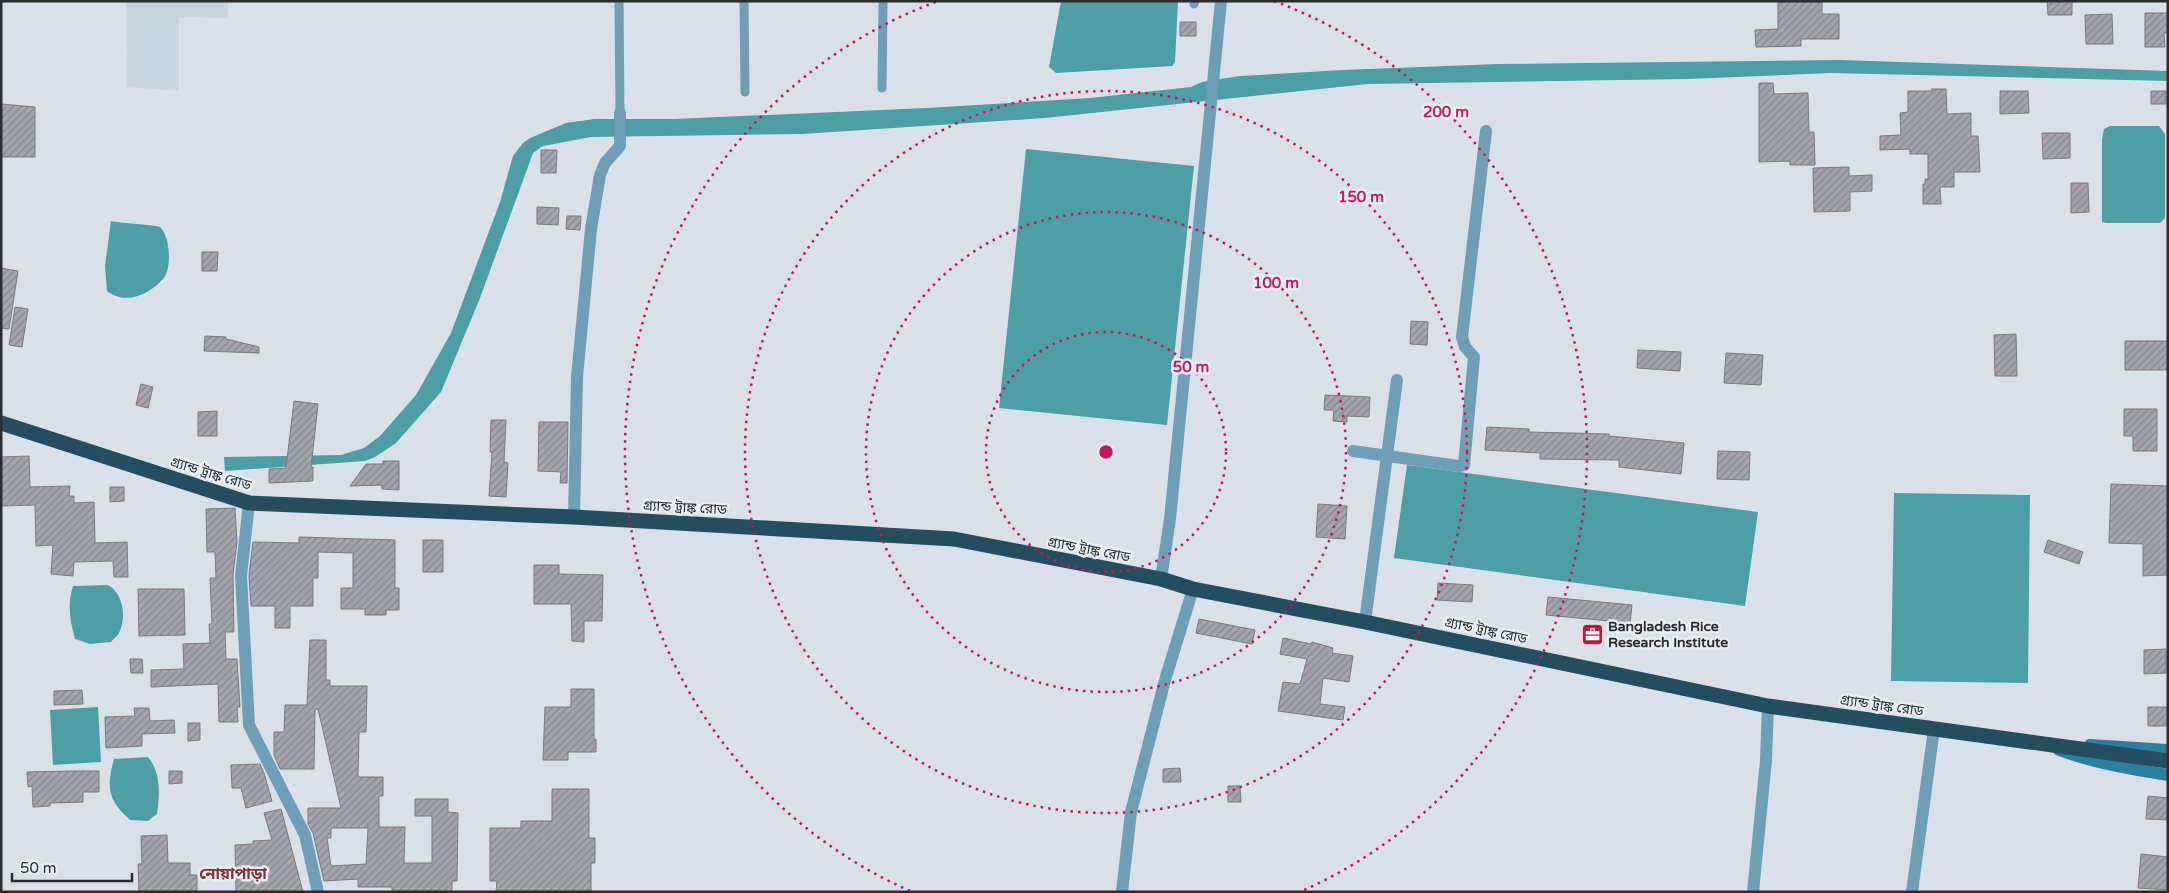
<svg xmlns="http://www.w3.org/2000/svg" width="2169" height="893" font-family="'Varela Round','Noto Sans Bengali',sans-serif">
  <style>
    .built { fill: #c9d4e1 }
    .water { fill: #4e9ea6 }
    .building { fill: url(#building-hatch); stroke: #787981; fill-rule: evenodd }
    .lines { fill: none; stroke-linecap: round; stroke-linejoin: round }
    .lane { stroke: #6f9fb7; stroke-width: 9 }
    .street { stroke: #6f9fb7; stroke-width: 12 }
    .secondary { stroke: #2b7fa1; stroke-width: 12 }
    .highway { stroke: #244d60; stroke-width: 15 }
    .ring { fill: none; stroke: #c2185b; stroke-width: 2.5; stroke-dasharray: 2.5 5 }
    .labels { text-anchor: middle; stroke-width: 5; stroke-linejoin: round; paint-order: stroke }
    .street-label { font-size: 14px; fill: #2a2d30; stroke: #e7edf5 }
    .poi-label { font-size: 14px; font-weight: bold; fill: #2a2d30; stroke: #e7edf5; text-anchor: start }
    .quarter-label { font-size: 16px; font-weight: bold; fill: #7c3539; stroke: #e7edf5 }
    .centre { fill: #c2185b; stroke: #e7edf5; stroke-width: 2.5 }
    .ring-label { font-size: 15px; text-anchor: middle; font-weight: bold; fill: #c2185b; stroke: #e7edf5; stroke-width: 5; stroke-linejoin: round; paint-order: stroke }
  </style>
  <defs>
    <pattern id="building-hatch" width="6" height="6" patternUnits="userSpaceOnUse" patternTransform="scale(1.25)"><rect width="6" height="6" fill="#a4a5ae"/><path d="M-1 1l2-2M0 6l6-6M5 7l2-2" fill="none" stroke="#86878e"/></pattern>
  </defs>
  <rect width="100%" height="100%" fill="#dae0e8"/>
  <path class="built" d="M126 1H228V18L179 17V91L127 87Z"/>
  <path class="water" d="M1061 1H1178L1175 62 1172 66 1056 73 1049 67Z
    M1840 60 2168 71V81L1831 73 1688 79 1368 84 1045 118 802 134 591 137 543 146 533 153 480 298 441 392 396 443 375 457 365 461 225 471 224 457 341 455 364 448 380 436 416 395 451 333 500 202 513 156 523 143 530 138 566 123 594 119H674L927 108 1090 98 1191 87 1202 82 1240 76 1343 70 1498 64Z
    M2110 126H2159L2165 134V218L2160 223H2106L2102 222V140L2104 129Z
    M1026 149 1194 166 1167 425 999 408Z
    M111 221C119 223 157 225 160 227 170 236 172 267 164 278 150 294 126 306 107 291L105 266Z
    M1407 465 1758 512 1745 606 1394 558Z
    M1894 493 2030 495 2028 683 1891 681Z
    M108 585C123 593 127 617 119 633 118 636 113 639 111 642L90 644 75 639C70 621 67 605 73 586Z
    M98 707 101 762 53 765 50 710Z
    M148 757C161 773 160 794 157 814L148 821 130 820C108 800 106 788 114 759Z"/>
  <path class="building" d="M2047 1H2072V15H2048Z
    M1778 2H1822V14H1839V39H1801V46L1756 47 1755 30 1778 29Z
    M2145 13H2168V33H2164L2165 47H2145Z
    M2112 14 2113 44H2086L2085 15Z
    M1180 22H1196V36H1180Z
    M1759 83H1773L1774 94 1808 93 1809 132H1814L1815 165H1790V161L1759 162Z
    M1931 89H1946L1947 114 1971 113V136H1978L1980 172H1954V187H1940L1941 204H1923V184H1925V179H1928V154H1910V149L1880 150V136L1901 135 1900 113 1908 112V91H1932Z
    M2000 91H2028L2029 113 2000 114Z
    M2151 91H2166V104H2151Z
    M1 104 35 107V157H1Z
    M2042 133H2070V158L2043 159Z
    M541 150H557L556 173H541Z
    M1849 167V176L1872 175V191L1850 192V211L1814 212 1813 168Z
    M2071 183H2088L2089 212 2071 213Z
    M537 207 559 208 558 225 537 224Z
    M567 216H581L580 230 566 229Z
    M202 252H218L217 271H202Z
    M1 268 18 271 9 329 1 328Z
    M15 307 28 309 22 347 9 345Z
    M1411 321 1428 322 1427 345 1410 344Z
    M2016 334 2017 376H1995L1994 335Z
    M205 336 226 337V339L259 347V353L204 351Z
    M2125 341H2168V370H2125Z
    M1638 350 1681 352 1680 371 1637 368Z
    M1726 353 1763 355 1761 385 1724 383Z
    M141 384 153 387 148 408 136 405Z
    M1325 395 1370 397 1369 417 1347 416V422L1333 421 1334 410H1324Z
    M294 401 318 404 311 468 313 467V481L269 483V469L286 468Z
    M2124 409H2157V451H2133V436H2124Z
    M217 411V436H198V412Z
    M491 420H506L504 462 508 463 506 497 489 496 492 452H490Z
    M539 422H568L567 483H560L561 472 538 471Z
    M1487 427 1529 429V432L1609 434V436L1684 443 1681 474 1619 467V460L1540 459V453L1485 450Z
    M1718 451 1750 452 1749 480 1717 479Z
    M29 456 30 487 70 486 69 496H74V503L94 502 95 543 127 542 128 577H114L113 561 74 562 73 576 51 574 53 545 36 546 35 505 1 506V457Z
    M383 461H399V490L382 489V485L350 486 366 464H383Z
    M2111 484 2168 486V575L2143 576V544L2109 543Z
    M110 487H124V501L110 502Z
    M1318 504 1347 506 1345 539 1316 537Z
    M235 508 237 542 233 575 234 632H225L226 659H237L240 707H237L238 722H219L218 684 151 687V670L184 669 183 644 210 643 209 624H212L210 578H216L215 552H207L206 509Z
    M299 537 395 540V588H399V610H386V615H365V609H341V588H353V553L318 552V578H313V606H290V628H275V606H251L249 576 253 542 299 543Z
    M423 540H443V572H423Z
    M2048 540 2083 552 2079 564 2044 552Z
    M534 565H559V574L603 575 602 621H584V642L572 641 571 604H534Z
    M1438 583 1473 585 1472 602 1437 600Z
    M138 589H184L185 635 139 636Z
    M1548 597 1632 605 1630 623 1546 615Z
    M1199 619 1255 630 1252 644 1196 633Z
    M1283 638 1311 644 1312 642 1333 648 1332 653 1353 656 1349 682 1323 678 1320 704 1345 707 1343 720 1278 711 1283 682 1300 684 1307 659 1280 654Z
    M310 640H326V680H330V686H367L366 732H359L358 777H383V796H379V827H405L404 863H432V816H415V799H448V812L458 813 457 881H452V892H392V887H358V879L324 881 313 833 308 824V808H341L318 709H315L314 769H280L274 755V732H284L285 705H307ZM331 828H368L366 864 331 866 327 838H331Z
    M2166 649V673L2144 674V650Z
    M130 659H142L143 673H131Z
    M571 689H594V739H596V752H568V760H543L545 707H571Z
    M82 690 83 704 54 705V691Z
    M2148 707H2168V726H2148Z
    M134 708H149L150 721 174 720 175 733 142 734V746L106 748 105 717 135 716Z
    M188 723H200V740L188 741Z
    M260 764 264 773 272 801 246 808 241 788H232L231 765Z
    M1180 768 1181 782H1163V769Z
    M71 771H99V792H83V802L50 803V806L33 807 32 786 28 787 27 772Z
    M169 771H182V783L169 784Z
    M1228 786H1240L1241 802H1228Z
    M552 789H589V838H595V863H591V892H496L497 881H490V828H521V821H552Z
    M2148 796 2168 798V820L2146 819Z
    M281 809 303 892H236L235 845 253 844V841L272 840 264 813Z
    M167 835 168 863H190V875H197V891L139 892 138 864H142L141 836Z
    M2141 854 2168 857V890L2138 888Z"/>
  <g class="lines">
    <path class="lane" d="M619 1 620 113
      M744 1 745 92
      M1194 4 1195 1
      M882 88 883 1"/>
    <path class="street" d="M1353 451 1458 466 1464 465 1474 357 1465 347 1462 337 1486 131
      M249 503 241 576 249 725 305 835 318 892
      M574 517 577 377 591 229 600 175 605 163 620 146V113
      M1161 579 1170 519 1221 1
      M1365 622 1397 380
      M1122 892 1131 812 1165 680 1193 589
      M1753 892 1766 760 1768 706
      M1912 892 1934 729"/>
    <path class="secondary" d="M2090 745 2168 750
      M2059 750C2094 763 2131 769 2168 775"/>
    <path class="highway" d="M1 423 249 503 574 517 954 539 1161 579 1193 589 1365 622 1768 706 2168 761"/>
  </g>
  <g class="ring">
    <circle cx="1106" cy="452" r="120"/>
    <circle cx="1106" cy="452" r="240"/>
    <circle cx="1106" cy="452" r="361"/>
    <path d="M910 891A481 481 0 0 1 938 1M1274 1A481 481 0 0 1 1302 891"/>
  </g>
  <defs>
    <symbol id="office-square" viewBox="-11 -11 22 22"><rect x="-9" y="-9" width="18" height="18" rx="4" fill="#b21f39" stroke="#e7edf5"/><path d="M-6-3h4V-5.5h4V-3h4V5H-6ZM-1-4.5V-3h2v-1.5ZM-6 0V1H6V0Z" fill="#fff"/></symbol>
  </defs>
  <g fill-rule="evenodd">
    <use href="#office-square" x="1580" y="622" width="25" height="25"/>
  </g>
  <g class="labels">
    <g class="street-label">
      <text transform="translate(211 473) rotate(17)" y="5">গ্র্যান্ড ট্রাঙ্ক রোড</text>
      <text transform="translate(685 507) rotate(3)" y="5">গ্র্যান্ড ট্রাঙ্ক রোড</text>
      <text transform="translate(1089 549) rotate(11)" y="5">গ্র্যান্ড ট্রাঙ্ক রোড</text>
      <text transform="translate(1486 630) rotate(12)" y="5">গ্র্যান্ড ট্রাঙ্ক রোড</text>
      <text transform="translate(1882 705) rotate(8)" y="5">গ্র্যান্ড ট্রাঙ্ক রোড</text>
    </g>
    <g class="poi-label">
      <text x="1608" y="631">Bangladesh Rice<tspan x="1608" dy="16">Research Institute</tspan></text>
    </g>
    <g class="quarter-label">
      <text x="233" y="879">নোয়াপাড়া</text>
    </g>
  </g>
  <circle cx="1106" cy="452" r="8" class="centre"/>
  <g class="ring-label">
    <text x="1446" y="117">200 m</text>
    <text x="1361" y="202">150 m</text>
    <text x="1276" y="288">100 m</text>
    <text x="1191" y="372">50 m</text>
  </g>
  <rect width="2169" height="893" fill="none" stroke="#2a2d30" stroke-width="5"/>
  <path d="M12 873v8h120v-8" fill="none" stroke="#2a2d30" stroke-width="2.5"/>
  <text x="20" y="873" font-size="15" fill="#2a2d30" stroke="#e7edf5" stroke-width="4" paint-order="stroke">50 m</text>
</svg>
